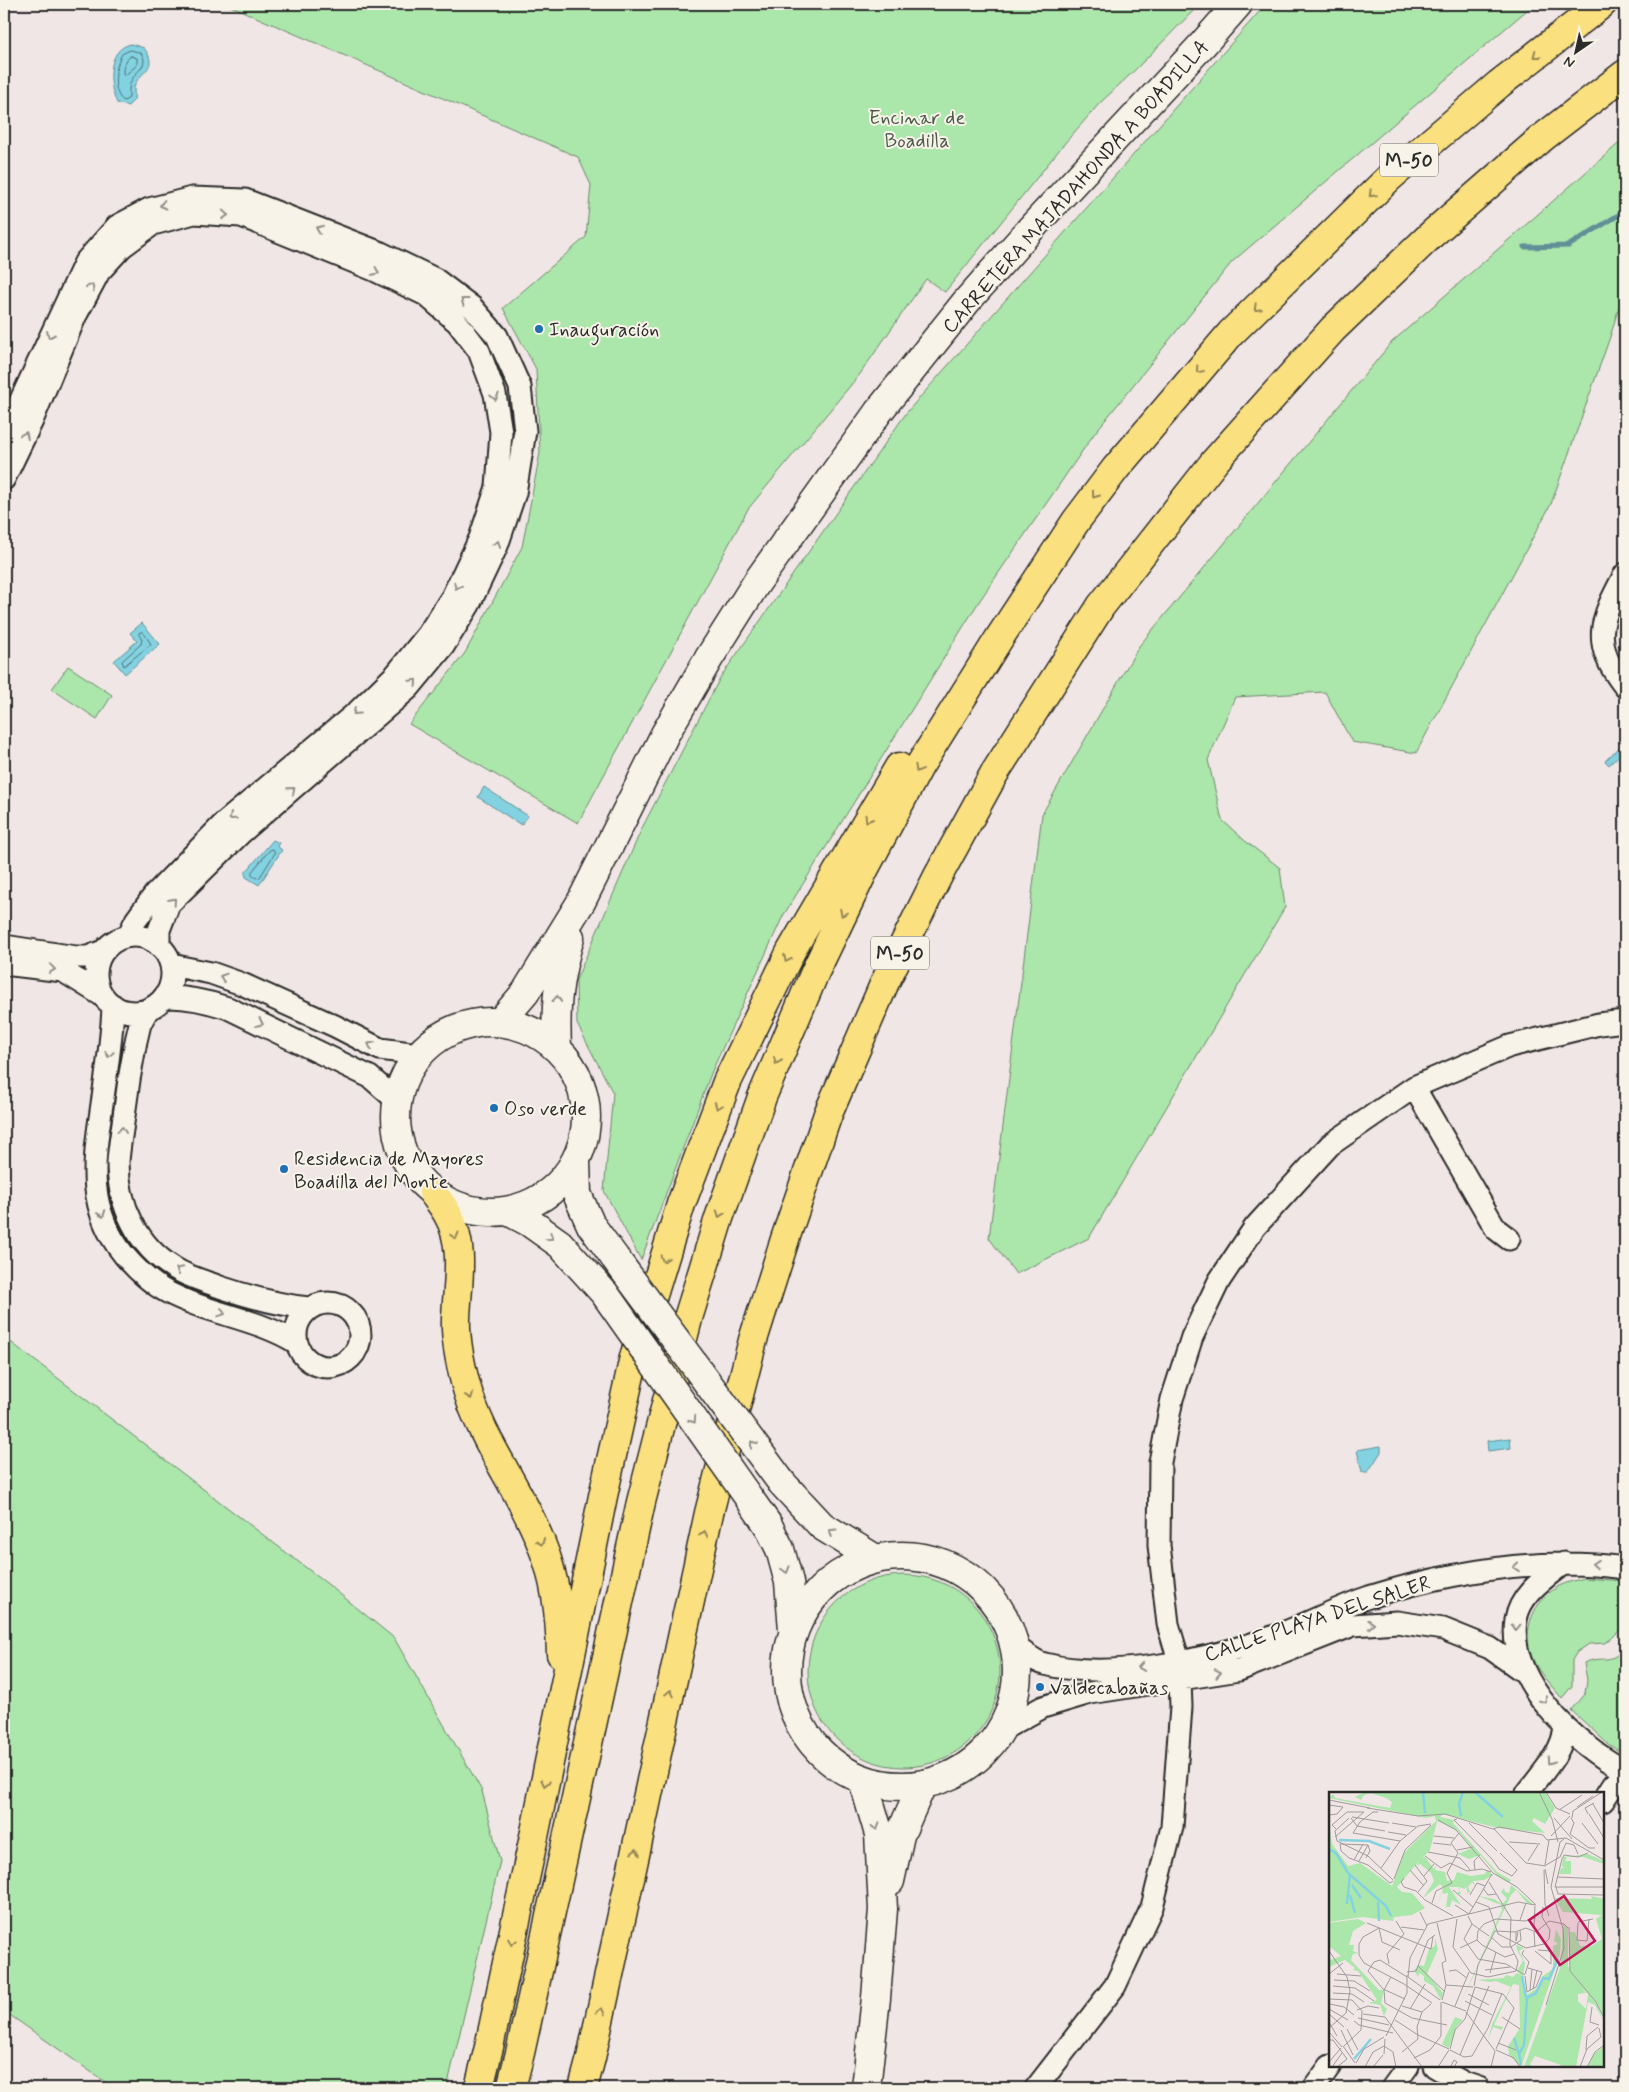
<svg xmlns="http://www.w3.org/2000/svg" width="1629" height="2092" font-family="Mynerve,sans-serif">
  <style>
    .green { fill: #abe6ab; stroke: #6b886b }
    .water { fill: #83d2e1; stroke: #608f98 }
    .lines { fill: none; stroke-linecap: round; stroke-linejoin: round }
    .shore { stroke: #4e6e74; stroke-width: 1 }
    .stream { stroke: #608f98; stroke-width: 5 }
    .street-casing { stroke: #2b2b2b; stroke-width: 25 }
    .secondary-casing { stroke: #2b2b2b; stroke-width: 31 }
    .highway-casing { stroke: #2b2b2b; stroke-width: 31 }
    .street { stroke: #f7f3e8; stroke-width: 21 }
    .secondary { stroke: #f7f3e8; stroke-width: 28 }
    .highway { stroke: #fbe080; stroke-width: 28 }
    .secondary-bridge-casing { stroke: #2b2b2b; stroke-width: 31; stroke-linecap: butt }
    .secondary-bridge { stroke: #f7f3e8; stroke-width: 28 }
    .oneway { stroke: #938656 }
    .oneway2 { stroke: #918f8a }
    .poi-dot { fill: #1f6fb2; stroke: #f7f3e8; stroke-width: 2 }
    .labels { text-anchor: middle; stroke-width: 4; stroke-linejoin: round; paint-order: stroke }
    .shield { fill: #f7f3e8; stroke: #686764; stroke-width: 1 }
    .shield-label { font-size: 19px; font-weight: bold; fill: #2b2b2b }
    .park-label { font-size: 20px; fill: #4b5a4b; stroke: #f7f3e8 }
    .street-label { font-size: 20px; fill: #2b2b2b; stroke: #f7f3e8 }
    .poi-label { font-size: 20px; fill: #2b2b2b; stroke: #f7f3e8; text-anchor: start }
    .inset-river { fill: none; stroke: #83d2e1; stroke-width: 2.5 }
    .inset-road { fill: none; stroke: #a19b9b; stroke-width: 1 }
    .view { fill: #c2185b; fill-opacity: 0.15; stroke: #c2185b; stroke-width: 2.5 }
    .inset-edge { fill: none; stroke: #2b2b2b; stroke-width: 2.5 }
  </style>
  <rect width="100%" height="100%" fill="#f0e6e5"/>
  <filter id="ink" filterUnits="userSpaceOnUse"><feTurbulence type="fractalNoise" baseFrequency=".02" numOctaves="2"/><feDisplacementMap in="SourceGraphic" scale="10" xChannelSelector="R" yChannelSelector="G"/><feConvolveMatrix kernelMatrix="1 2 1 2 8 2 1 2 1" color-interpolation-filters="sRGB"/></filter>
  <g filter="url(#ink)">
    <path class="green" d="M226 4H1200L1134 71 1099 104 1064 144 945 292 926 279 860 374 748 509 578 823 409 724 465 653 522 547 540 453 536 369 503 308 586 237 591 185 578 157Z
      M1266 4H1534L1232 262 1094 434 980 600 783 916 712 1071 641 1260 604 1191 613 1093 577 1024 576 980 642 828 720 678 907 412Z
      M1625 138V287L1610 337 1551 504 1416 753 1352 742 1325 692 1235 697 1208 760 1222 820 1244 840 1280 868 1285 907 1089 1238 1016 1274 989 1238 1042 814 1139 646 1392 342Z
      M68 666 112 695 97 719 52 689Z
      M4 1337 330 1586 394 1638 482 1791 500 1861 447 2088H114L4 2011Z
      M808 1671a96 96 0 1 1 192 0a96 96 0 1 1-192 0Z
      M1585 1578 1625 1581V1625L1610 1640 1604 1643 1589 1644 1577 1652 1572 1660V1686L1562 1698C1551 1686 1539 1673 1532 1658 1521 1630 1534 1600 1559 1586 1567 1582 1577 1580 1585 1578Z
      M1625 1646V1755L1608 1744 1571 1710 1585 1693 1587 1680 1584 1663C1602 1654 1611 1667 1625 1646Z"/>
    <path class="water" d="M131 44 144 48C159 67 142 71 135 84 133 89 135 94 134 100L128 106 117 103C108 86 106 49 131 44Z
      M142 623 160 644 125 674 114 661 137 641 130 633Z
      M1625 742V750L1609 765 1605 761Z
      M484 787 528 816 521 825 478 797Z
      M273 840 279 843 277 846 282 850 259 885 246 877 245 873Z
      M1510 1438 1511 1448 1488 1451 1487 1441Z
      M1381 1446V1452L1368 1472H1362L1357 1450Z"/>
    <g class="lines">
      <path class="shore" d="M131 50 141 53C149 65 139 68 133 78 128 85 129 91 129 98L124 101C111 93 115 65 122 54Z
        M131 56 137 58V65L124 76C121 70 125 59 131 56Z
        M140 632H143L151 644 124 666 122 661 141 644 142 639 139 635Z
        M270 850 273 849 275 853 260 877 257 878 252 875V872Z"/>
      <path class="stream" d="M1524 247 1568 246 1625 211"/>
      <defs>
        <path id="street" d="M4 436 85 262 117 226 149 209 192 198 245 200 381 253 435 279 472 307 497 336 520 387 525 431 515 493 497 546 469 605 443 647 409 688 241 833 169 904 159 930V946
          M4 479 32 421 75 317 99 272 122 247 153 224 194 213 241 216 374 270 426 295 457 322 479 351 495 394 501 432 497 487 480 538 452 597 428 634 396 674 358 711 224 823 155 894 136 920 128 936
          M1625 574C1600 620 1590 643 1625 687
          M96 974a38 38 0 1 1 76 0a38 38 0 1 1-76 0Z
          M4 946 76 957H88L103 951
          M4 964 63 971 103 996
          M171 965 211 973 242 984 335 1026 380 1049 418 1054
          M164 997C187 996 207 1001 228 1008L370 1077 396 1100
          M113 1005C112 1041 106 1076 101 1111 93 1165 87 1209 124 1255 136 1269 150 1283 167 1292 208 1314 257 1318 297 1343
          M148 1009 140 1024 136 1041C131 1066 127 1091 124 1116 122 1131 119 1147 118 1162 118 1204 137 1246 174 1268 188 1277 204 1281 220 1287 250 1297 278 1305 309 1308
          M1414 1087 1496 1229 1509 1239
          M296 1335a32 32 0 1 1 64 0a32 32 0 1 1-64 0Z
          M1564 1563C1545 1578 1520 1594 1516 1620 1507 1681 1576 1745 1625 1771
          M1016 1647C1025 1653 1035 1662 1045 1664 1109 1681 1213 1659 1275 1636 1306 1625 1336 1608 1369 1597 1450 1572 1540 1556 1625 1568
          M1003 1729 1043 1707 1090 1693 1239 1670 1353 1625 1397 1622 1443 1629 1490 1648 1524 1672
          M1527 1793C1542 1773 1563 1752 1565 1727
          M1603 1801 1614 1784 1625 1777
          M1434 2066 1464 2083 1479 2088
          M1036 2088 1115 1986 1152 1907 1172 1827 1181 1707 1180 1680 1179 1661 1168 1624 1159 1545 1160 1462 1172 1399 1192 1337 1219 1281 1255 1227 1330 1145 1414 1087 1510 1046 1599 1024 1625 1021
          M1314 2088 1330 2066
          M1392 2088 1408 2066"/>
        <path id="secondary" d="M501 1021 525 993 581 902 665 734 709 658 757 582 879 411 966 302 1035 224 1203 44 1238 4
          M396 1117a95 95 0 1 1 190 0a95 95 0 1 1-190 0Z
          M557 1048C555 1005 558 978 570 937
          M576 1161 577 1194 591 1225 615 1258
          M508 1211 529 1222 560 1244 605 1294
          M782 1483 822 1526 874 1558
          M768 1525 780 1549 789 1582 793 1629
          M787 1671a115 115 0 1 1 230 0a115 115 0 1 1-230 0Z
          M863 1780 879 1834 883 1909 876 1998 866 2088
          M890 1881 900 1835 922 1785"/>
        <path id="highway" d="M433 1193C438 1200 444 1207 448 1215 466 1247 457 1284 456 1319 455 1339 460 1362 465 1382 480 1440 520 1488 541 1543 556 1579 560 1615 561 1654
          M479 2088 489 2047 536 1827 603 1496 634 1357 681 1204 727 1082 791 951 899 767
          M511 2088 520 2053 641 1502 689 1315 719 1218 762 1097 815 972 865 868 920 765 1000 637 1076 521 1116 468 1231 333 1390 177 1499 84 1602 4
          M583 2088 591 2058 709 1513 753 1340 786 1236 828 1114 885 982 938 876 994 774 1101 606 1215 461 1333 329 1432 234 1542 138 1625 74"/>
      </defs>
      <use href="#street" class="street-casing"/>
      <use href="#secondary" class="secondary-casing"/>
      <use href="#highway" class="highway-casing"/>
      <use href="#street" class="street"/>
      <use href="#secondary" class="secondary"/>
      <use href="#highway" class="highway"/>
      <defs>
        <path id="secondary-bridge" d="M615 1258 782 1483
          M605 1294 768 1525"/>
      </defs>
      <use href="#secondary-bridge" class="secondary-bridge-casing"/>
      <use href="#secondary-bridge" class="secondary-bridge"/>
    </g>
    <defs><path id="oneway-chevron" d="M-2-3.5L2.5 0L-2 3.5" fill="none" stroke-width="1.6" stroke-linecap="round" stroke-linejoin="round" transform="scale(1.25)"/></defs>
    <g class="oneway">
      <use href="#oneway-chevron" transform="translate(1536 55) rotate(142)"/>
      <use href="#oneway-chevron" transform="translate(1372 194) rotate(135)"/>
      <use href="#oneway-chevron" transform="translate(1257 308) rotate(135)"/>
      <use href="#oneway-chevron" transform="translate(1199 370) rotate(131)"/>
      <use href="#oneway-chevron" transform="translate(1095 495) rotate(126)"/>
      <use href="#oneway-chevron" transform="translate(918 769) rotate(119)"/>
      <use href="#oneway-chevron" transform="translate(868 819) rotate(120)"/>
      <use href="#oneway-chevron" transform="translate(843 913) rotate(116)"/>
      <use href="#oneway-chevron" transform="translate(787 959) rotate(116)"/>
      <use href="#oneway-chevron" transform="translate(777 1061) rotate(113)"/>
      <use href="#oneway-chevron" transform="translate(718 1106) rotate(111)"/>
      <use href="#oneway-chevron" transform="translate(720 1214) rotate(109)"/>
      <use href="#oneway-chevron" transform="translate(455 1236) rotate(75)"/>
      <use href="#oneway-chevron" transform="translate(664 1259) rotate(107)"/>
      <use href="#oneway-chevron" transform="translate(470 1396) rotate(70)"/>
      <use href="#oneway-chevron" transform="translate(704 1534) rotate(-78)"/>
      <use href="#oneway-chevron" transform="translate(541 1542) rotate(68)"/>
      <use href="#oneway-chevron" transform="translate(670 1693) rotate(-78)"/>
      <use href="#oneway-chevron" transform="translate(545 1783) rotate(102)"/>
      <use href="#oneway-chevron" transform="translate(636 1852) rotate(-78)"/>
      <use href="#oneway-chevron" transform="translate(512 1942) rotate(102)"/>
      <use href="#oneway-chevron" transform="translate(601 2011) rotate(-78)"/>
    </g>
    <g class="oneway2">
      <use href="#oneway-chevron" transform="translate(163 205) rotate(166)"/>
      <use href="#oneway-chevron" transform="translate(225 215) rotate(4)"/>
      <use href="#oneway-chevron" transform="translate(319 229) rotate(-158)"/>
      <use href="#oneway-chevron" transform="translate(376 272) rotate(25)"/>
      <use href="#oneway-chevron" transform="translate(91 287) rotate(-62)"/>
      <use href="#oneway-chevron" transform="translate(464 301) rotate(-143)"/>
      <use href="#oneway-chevron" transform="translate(50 335) rotate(114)"/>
      <use href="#oneway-chevron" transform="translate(495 397) rotate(78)"/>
      <use href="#oneway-chevron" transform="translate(25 435) rotate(-64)"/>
      <use href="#oneway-chevron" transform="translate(497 544) rotate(-69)"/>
      <use href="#oneway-chevron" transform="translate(457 586) rotate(116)"/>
      <use href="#oneway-chevron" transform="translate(414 682) rotate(-49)"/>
      <use href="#oneway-chevron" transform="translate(356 712) rotate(138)"/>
      <use href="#oneway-chevron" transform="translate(292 790) rotate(-41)"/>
      <use href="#oneway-chevron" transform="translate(232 817) rotate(140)"/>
      <use href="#oneway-chevron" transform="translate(173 901) rotate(-49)"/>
      <use href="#oneway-chevron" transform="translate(52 969) rotate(7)"/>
      <use href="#oneway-chevron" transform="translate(223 977) rotate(-161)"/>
      <use href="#oneway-chevron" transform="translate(557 999) rotate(-85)"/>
      <use href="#oneway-chevron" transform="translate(260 1023) rotate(25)"/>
      <use href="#oneway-chevron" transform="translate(371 1045) rotate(-153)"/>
      <use href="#oneway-chevron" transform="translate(109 1054) rotate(98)"/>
      <use href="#oneway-chevron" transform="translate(122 1130) rotate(-83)"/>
      <use href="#oneway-chevron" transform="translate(102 1214) rotate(70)"/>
      <use href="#oneway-chevron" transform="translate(550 1237) rotate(35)"/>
      <use href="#oneway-chevron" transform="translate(179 1270) rotate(-152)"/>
      <use href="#oneway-chevron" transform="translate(222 1313) rotate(19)"/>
      <use href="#oneway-chevron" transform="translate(693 1420) rotate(55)"/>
      <use href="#oneway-chevron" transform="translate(753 1444) rotate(-127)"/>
      <use href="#oneway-chevron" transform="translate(832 1532) rotate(-148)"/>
      <use href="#oneway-chevron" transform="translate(1595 1564) rotate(-176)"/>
      <use href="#oneway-chevron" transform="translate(1516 1567) rotate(175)"/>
      <use href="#oneway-chevron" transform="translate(786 1570) rotate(74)"/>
      <use href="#oneway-chevron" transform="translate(1371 1624) rotate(-3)"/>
      <use href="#oneway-chevron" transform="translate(1516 1627) rotate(91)"/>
      <use href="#oneway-chevron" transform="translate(1141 1667) rotate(171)"/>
      <use href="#oneway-chevron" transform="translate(1218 1673) rotate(-10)"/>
      <use href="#oneway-chevron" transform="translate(1544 1700) rotate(53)"/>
      <use href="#oneway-chevron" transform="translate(1550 1761) rotate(125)"/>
      <use href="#oneway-chevron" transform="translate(876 1827) rotate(73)"/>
    </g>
  </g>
  <g class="poi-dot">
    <circle cx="539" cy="329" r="5"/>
    <circle cx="494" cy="1108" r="5"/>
    <circle cx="284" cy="1169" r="5"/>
    <circle cx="1040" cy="1687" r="5"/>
  </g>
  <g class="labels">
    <g class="shield">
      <rect x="1380" y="143.5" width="58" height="33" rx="4"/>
      <rect x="871" y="936.5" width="58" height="33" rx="4"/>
    </g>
    <g class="shield-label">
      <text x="1409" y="167">M-50</text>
      <text x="900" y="960">M-50</text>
    </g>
    <g class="park-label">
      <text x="917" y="124">Encinar de<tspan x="917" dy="23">Boadilla</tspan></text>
    </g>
    <g class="street-label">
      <text transform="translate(1075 186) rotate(-48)" y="7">CARRETERA MAJADAHONDA A BOADILLA</text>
      <text transform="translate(1317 1618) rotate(-18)" y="7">CALLE PLAYA DEL SALER</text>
    </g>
    <g class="poi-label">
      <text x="549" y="336">Inauguración</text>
      <text x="504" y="1115">Oso verde</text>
      <text x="294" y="1165">Residencia de Mayores<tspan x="294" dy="23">Boadilla del Monte</tspan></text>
      <text x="1050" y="1694">Valdecabañas</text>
    </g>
  </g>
  <g transform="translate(1329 1792)">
    <rect width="275" height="275" fill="#f0e6e5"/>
    <path d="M36 0H216L226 16 216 32 205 26 203 29 216 41 169 36 114 22 111 25 125 28 124 31 168 80 182 88 180 91 170 85 151 63 140 67 129 62 143 56 128 38 108 29 101 58 93 67 96 65 105 77 108 73 106 78 116 80 118 89 125 88 128 80 142 84 156 82 158 78 164 83 155 88 144 89 146 94 143 90 139 95 142 101 139 100V104L137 94 136 97 130 95 132 102H127L131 99 129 95H120L132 113 123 108 121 115H117L119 101 114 102V98L109 113 114 96 111 92 94 106 105 89 102 81 91 72 87 74 91 68 68 95 73 100 83 101 96 116 83 123 65 125 64 129 34 125 0 130V31L3 52 19 74 31 71 63 94 75 61 107 29 106 24 97 26 0 6 4 2 6 6 61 16 63 10 57 6 41 1 35 3 32 8 26 5ZM259 62 275 69V72L254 65H238L236 69H242V82H230L232 76H235L233 74 234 65ZM182 93 205 113 198 111 187 98 182 103 130 215 173 118 172 113 149 104 165 107 173 112 178 107 172 100 175 96 176 100 180 101ZM262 104 275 107V225L268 211 252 195 257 201 249 202V209L257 217 259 202 268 212 275 230 266 213 259 210 247 275H230L232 273 206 264 201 272 203 275H195L232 173 234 132 239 136V174L247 189 241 178V140H246L251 154H263L273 147 267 127 273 123 234 120 225 106 263 107ZM29 127 37 131 24 139 20 153H25L24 159 29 161 24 162 22 168 50 198H55L52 211 58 217 55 224 51 213 40 211 48 208 29 179 24 178 26 176 16 168 0 175 1 168 12 164 0 154V131ZM227 137 232 147 231 162 192 275 180 263 179 254 191 236 190 193 184 192 165 233 174 235 173 238 164 235 159 248 163 232 182 195 167 189 161 190 148 188 175 186 177 183 184 185 188 181 192 183 188 179 194 169 189 160 187 153 195 156 190 159 196 171 193 190 196 204 204 199 210 195 214 184 224 177V154L229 152 225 149ZM106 146 109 157 98 182 114 201 112 208 104 194 95 189V184L90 181 89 185 85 178 90 173 95 174 100 157 106 154ZM126 225 134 228 128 234 120 256 113 252ZM275 254V275H259L265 262Z" fill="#abe6ab"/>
    <path class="inset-river" d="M94 0 96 21M146 0 174 25M132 24 130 12 134 0M10 48 40 49 61 57M0 57 7 61 19 81 57 114 62 124M23 93 32 106M21 103 26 121M49 110 50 129M18 112 21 82M193 184 197 205M185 246 190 262M25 267 42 247M192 273 190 262 195 253 198 206 207 201 214 186 220 187 229 167"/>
    <path class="inset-road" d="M210 0 223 27 229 50M217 0 227 16 241 22M0 8 41 16M264 12 275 31M0 13 14 15 8 22 0 23M248 15 264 4M38 16 89 24 116 22 164 37 170 35 214 43 218 48 237 46 275 68M230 18 253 3M49 20H44L31 30 24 41 71 49M259 22 256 16 265 11M260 22 275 46M23 25 60 31M20 26 6 39 8 49 39 64 64 88M22 26 28 34 56 39M225 26 243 47M242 26 245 31 241 42 260 56H266M243 26 244 19 273 0M128 27 125 28 163 67M109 28 127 38 164 81 188 95 207 113M63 31 87 35M140 31 168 59M253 31 269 52M165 37 197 71 217 74M59 40 77 43M105 44 125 46M222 44 241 24M6 45 35 20H18L3 33 7 37M180 50 211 52M104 51 122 53M11 52 12 59 20 66 39 73 61 91 64 89M11 52 39 53 41 59 37 66M128 58 144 55M99 60 131 66 142 79M96 64 112 76 121 71 138 79 153 77 162 80M163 67 170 77 183 84 188 78 171 61M233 67 226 95H275M233 67 235 63 249 65 259 61M25 68 34 52M30 69 39 53M199 69 209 53M86 73 98 89 89 100M216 73 220 48M217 73 231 65 237 51 245 53 249 62M52 76 71 49 89 34 102 32M216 77 219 92M81 78 95 94M146 78 145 69 151 63M215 78 216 112 220 124M95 84 105 72M228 85 275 87M75 86 72 90 75 95 87 99 96 108 124 124M65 87 76 58 102 33M160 90 182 126 181 153 189 169 187 179M227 95 229 102 275 103M154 96 159 103 167 102M124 98 144 115M141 103 148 91 156 94M147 110 160 115 169 142 197 156 215 152 220 147 221 138 213 125 214 115M103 111 107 99 123 91 118 81 129 61 122 51 130 41M126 113 140 122M91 120 98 134M140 122 163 82M139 124 143 132 160 144M128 127 124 155 142 181 159 185 187 179M191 128 197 111M220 129 235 132 239 136M249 130 264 127M38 131 102 157 104 144M108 131 117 169 113 171 117 193 113 208M249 131 248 148 258 149 260 127M143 132 135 147 149 167 177 172 196 183M72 135 95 138M205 135 206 114M240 135 241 179 267 210 275 226M187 140V149L189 140M205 140 206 155M162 145 173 155H182L192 148 191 138M131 156 148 148M71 158 53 150 50 136 34 145 30 152V163L35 171 75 192 103 211M195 158 193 162 200 170 196 182M0 159 18 185 21 199 17 221 0 236M206 159 222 172V159L209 158M185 162 176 165 153 153 148 148 149 139 155 132 167 127 196 129 207 126M60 172 58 162 75 142 67 129M89 174 116 200M156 178 181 175M120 179 127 178 138 186M78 180 87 179 99 148 106 143M161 181 167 160M0 182 14 171M8 182 32 184M196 184 198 200 207 195 213 180 199 176M62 185 55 198 56 211 83 226 118 233M79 185 81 166 99 132 189 110 206 113M79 185 111 208M5 188 25 189 41 199M117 193 144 195M4 194 26 196 45 209M145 194 149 173 166 139 186 140 197 136 207 140 220 129M146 195 174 202 185 216 167 257M204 197 208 178M201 198 203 177M4 201 23 202 35 210M139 202 160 213M0 207 23 208 33 219 32 238 15 254M76 207 54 197 39 179 45 170 51 168 78 185M136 209 163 223M113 210 137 219M1 212 15 215 25 223M217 213 235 156 234 137 222 95 231 50 235 47M73 214 93 220M126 214 140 180M263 215 261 230 270 233M0 217 19 228M81 217 96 192M28 218 39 214 50 216M137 220 166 259M0 222 15 235M34 222 56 225 93 275M173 225 191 237M29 226 60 233M66 228 89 243 120 257M25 229 30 233 64 241M0 230 8 244M18 237 29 258M12 238 24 263M0 240 13 255M57 244 78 201V183M0 248H4L18 267 8 275M169 251 187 258M14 254 26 271M55 254 64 260 67 275M121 257 126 238 136 227 146 195M121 258 135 265 143 264 159 236 173 201M167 258 185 266 191 275M257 258 258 244 269 235M73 260 89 247 88 235 93 220 102 212M55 262 56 247M131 263 160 194M85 266 101 258 112 244V210M0 270 12 256M27 271 35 257 55 245M122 274 125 268 128 270 125 275M3 275 13 261M36 275 44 260 55 254M44 275 54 263M109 275 120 258M162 275 166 259M251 275 258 257 272 245 270 236M258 275 266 260 275 253"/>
    <path class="view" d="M235 104 266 149 231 173 200 128Z"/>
    <rect width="275" height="275" class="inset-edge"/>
  </g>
  <rect width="1629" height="2092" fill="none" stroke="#f7f3e8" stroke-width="20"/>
  <rect x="10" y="10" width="1609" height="2072" fill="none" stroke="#2b2b2b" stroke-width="2" filter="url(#ink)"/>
  <g transform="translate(1576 52) rotate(214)" stroke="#f7f3e8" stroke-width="4" paint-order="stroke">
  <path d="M0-4L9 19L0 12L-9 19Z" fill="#2b2b2b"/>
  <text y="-8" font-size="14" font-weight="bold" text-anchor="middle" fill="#2b2b2b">N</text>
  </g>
</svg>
